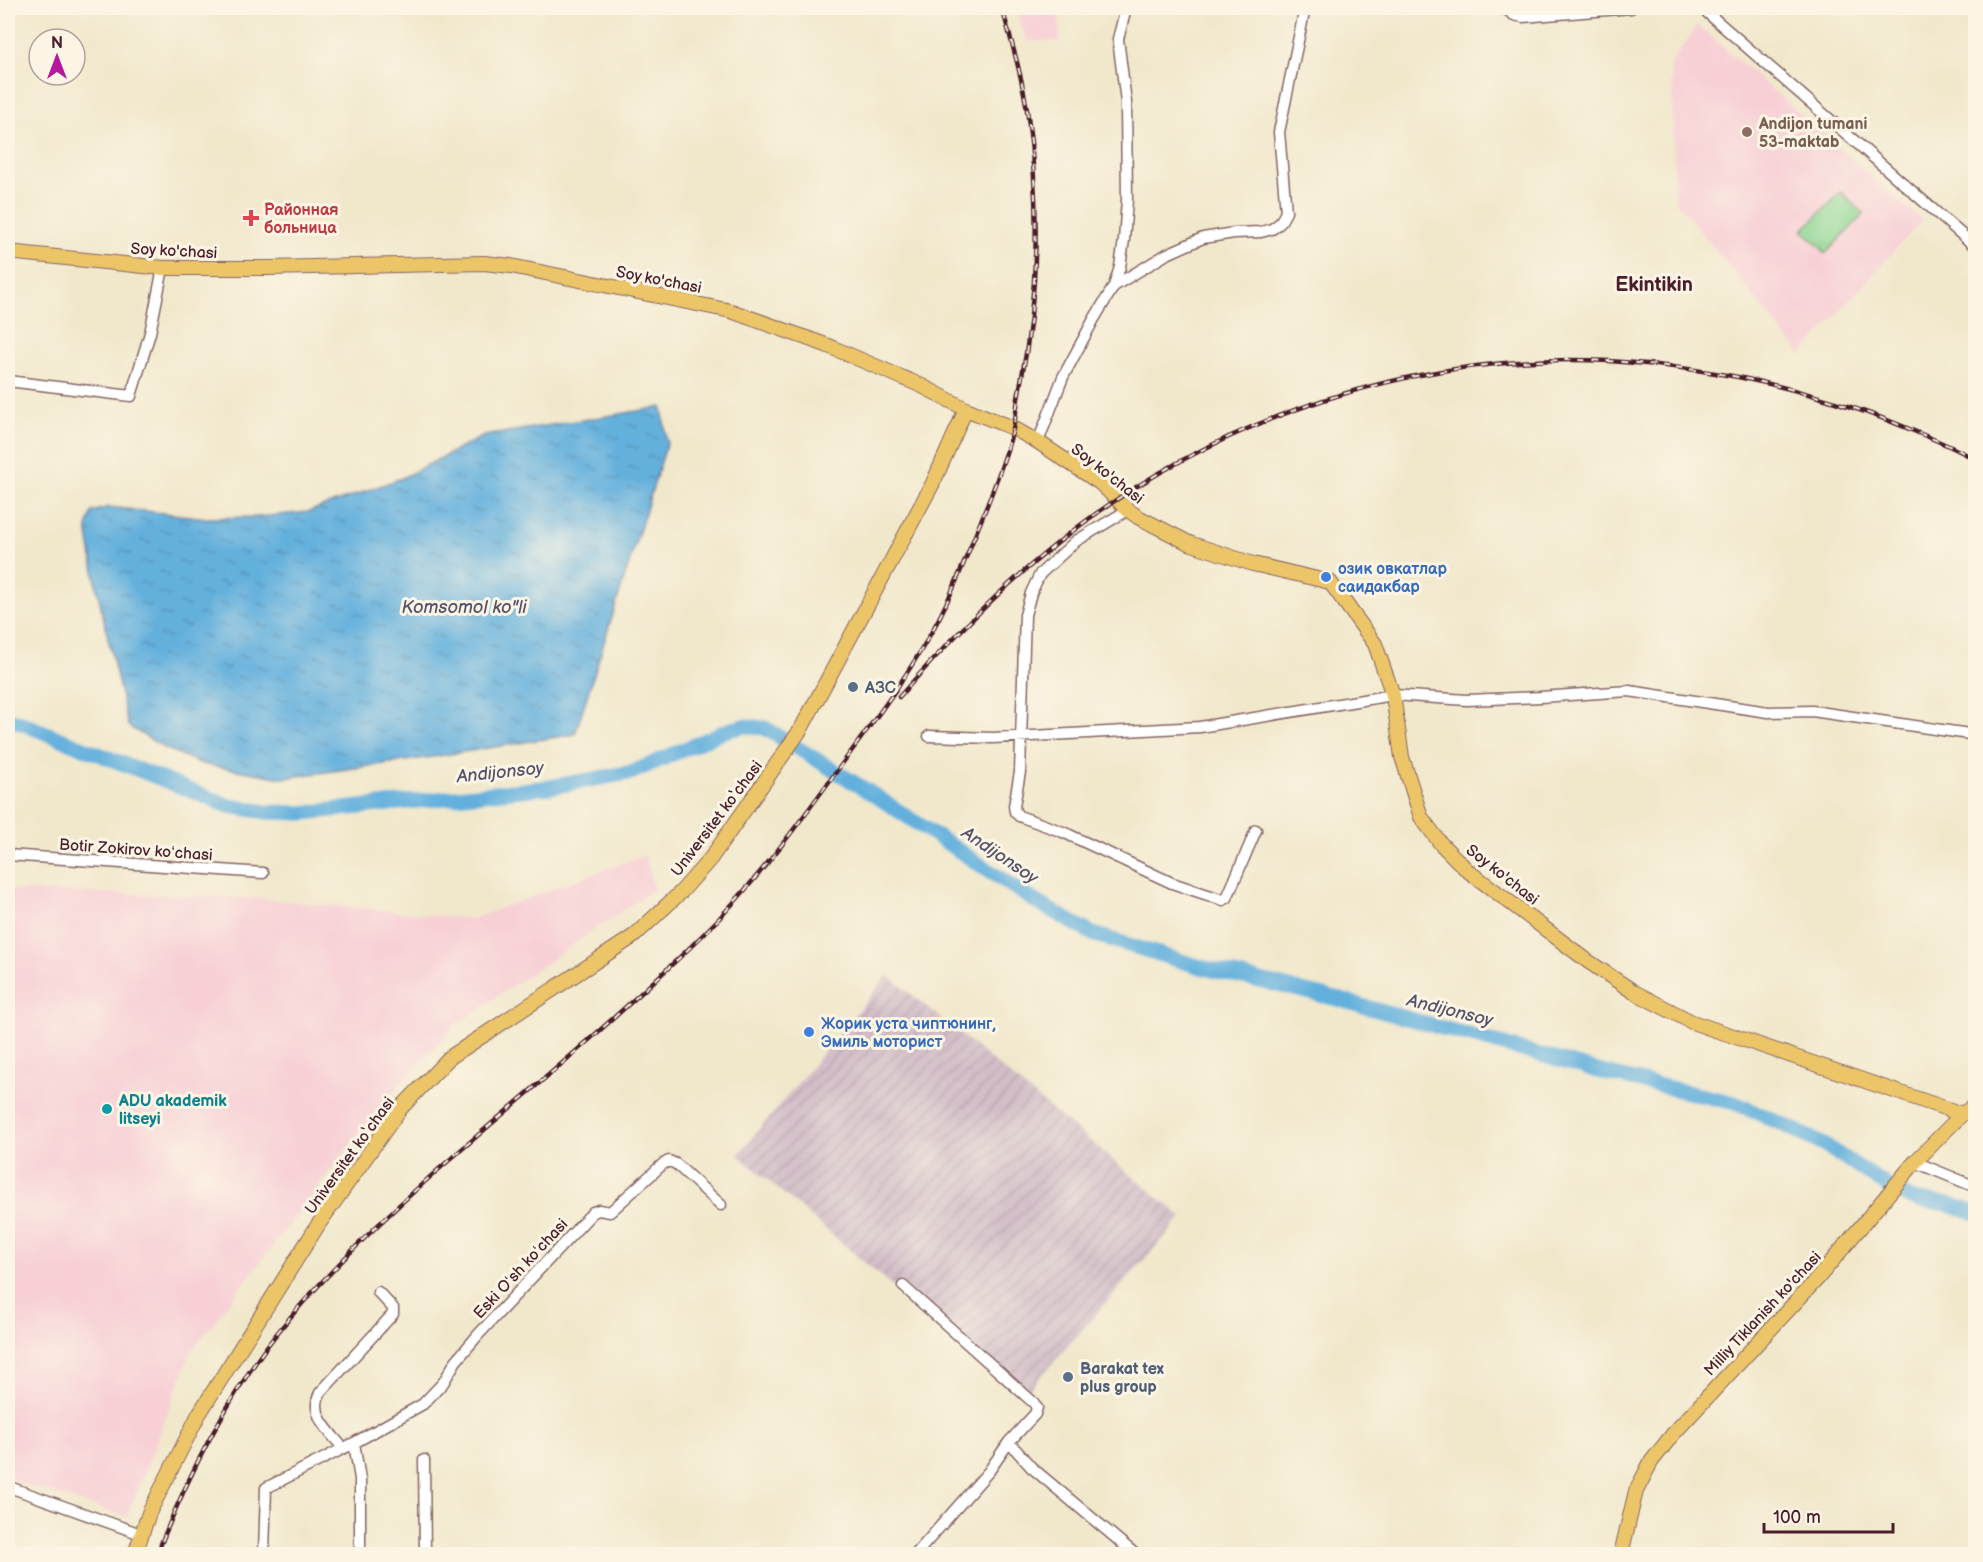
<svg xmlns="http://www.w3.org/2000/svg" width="1983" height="1562" font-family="'Balsamiq Sans',sans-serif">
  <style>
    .built { fill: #f7cfd5 }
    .industrial { fill: url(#industrial-furrows) }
    .pitch { fill: #8ad592; stroke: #6a7a5e; stroke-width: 1.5 }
    .water { fill: url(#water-ripples); stroke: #576884; stroke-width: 1.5 }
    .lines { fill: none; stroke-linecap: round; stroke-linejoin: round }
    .river { stroke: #64b0dd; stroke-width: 15 }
    .minor-casing { stroke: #846563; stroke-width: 13 }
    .major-casing { stroke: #846563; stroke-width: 16 }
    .minor { stroke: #fff; stroke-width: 10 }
    .major { stroke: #edc569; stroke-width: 14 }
    .rail-casing { stroke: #4a1f2b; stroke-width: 4.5 }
    .rail { stroke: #fcf5e5; stroke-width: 2; stroke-dasharray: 7; stroke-linecap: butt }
    .education-dot { fill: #8d6e63; stroke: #fcf5e5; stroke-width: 2 }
    .health-dot { fill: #e0444e; stroke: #fcf5e5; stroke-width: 2 }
    .shop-dot { fill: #3f7fe0; stroke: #fcf5e5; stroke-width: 2 }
    .service-dot { fill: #5c6f8a; stroke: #fcf5e5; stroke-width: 2 }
    .culture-dot { fill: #0f9aa8; stroke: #fcf5e5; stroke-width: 2 }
    .labels { text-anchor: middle; stroke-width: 6; stroke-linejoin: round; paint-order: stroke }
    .education-label { font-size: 16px; font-weight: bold; fill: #785e54; stroke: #fcf5e5; text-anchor: start }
    .health-label { font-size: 16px; font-weight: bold; fill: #be3a42; stroke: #fcf5e5; text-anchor: start }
    .street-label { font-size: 16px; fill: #4a1f2b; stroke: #fcf5e5 }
    .shop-label { font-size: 16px; font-weight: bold; fill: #366cbe; stroke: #fcf5e5; text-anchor: start }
    .service-label { font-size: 16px; font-weight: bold; fill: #4e5e75; stroke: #fcf5e5; text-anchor: start }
    .culture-label { font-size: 16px; font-weight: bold; fill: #0d838f; stroke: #fcf5e5; text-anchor: start }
    .water-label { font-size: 18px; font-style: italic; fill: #535269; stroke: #fcf5e5 }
    .quarter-label { font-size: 20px; font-weight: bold; fill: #4a1f2b; stroke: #fcf5e5 }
  </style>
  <defs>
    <pattern id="industrial-furrows" width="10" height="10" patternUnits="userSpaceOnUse" patternTransform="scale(1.5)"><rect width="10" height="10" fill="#d2bdc8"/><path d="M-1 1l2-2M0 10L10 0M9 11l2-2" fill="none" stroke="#b6a2ac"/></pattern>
    <pattern id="water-ripples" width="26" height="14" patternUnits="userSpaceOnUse" patternTransform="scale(1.5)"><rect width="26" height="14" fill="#64b0dd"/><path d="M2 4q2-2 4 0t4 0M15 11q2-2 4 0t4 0" fill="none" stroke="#548fb3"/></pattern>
  </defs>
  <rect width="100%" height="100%" fill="#fcf5e5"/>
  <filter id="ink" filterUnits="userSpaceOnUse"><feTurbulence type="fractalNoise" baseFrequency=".0167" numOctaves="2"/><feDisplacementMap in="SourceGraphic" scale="12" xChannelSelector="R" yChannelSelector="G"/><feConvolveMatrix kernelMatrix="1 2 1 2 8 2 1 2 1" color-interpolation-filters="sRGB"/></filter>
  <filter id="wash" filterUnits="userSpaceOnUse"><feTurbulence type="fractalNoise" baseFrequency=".008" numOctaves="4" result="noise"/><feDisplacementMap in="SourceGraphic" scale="24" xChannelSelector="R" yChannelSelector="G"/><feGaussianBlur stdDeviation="1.35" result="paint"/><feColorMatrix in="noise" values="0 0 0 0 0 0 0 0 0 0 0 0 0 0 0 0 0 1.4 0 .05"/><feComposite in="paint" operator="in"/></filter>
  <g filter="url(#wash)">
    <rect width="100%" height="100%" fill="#f1e8cc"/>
    <path class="built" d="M1015 8H1059L1060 41 1027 42Z
      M1698 25 1922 220 1801 355 1675 200 1671 63Z
      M645 855 654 889 454 1026 381 1105 191 1352 127 1517 8 1479V890L255 898 471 919Z"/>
    <path class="industrial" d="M888 975 1182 1217 1026 1393 902 1284 897 1290 738 1155Z"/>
    <path class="pitch" d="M1841 192 1864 214 1826 253 1803 230Z"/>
    <path class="water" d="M662 407 667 443 575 734 426 758 283 778 202 764 165 748 128 726 97 589 87 527 92 512 109 507 207 518 259 517 308 512 402 478 484 436Z"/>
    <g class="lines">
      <path class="river" d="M8 719 16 721 229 806 267 812 303 813 550 787 633 772 725 731 744 726 765 728 879 798 1036 902 1093 934 1204 968 1337 999 1609 1074 1735 1103 1780 1123 1824 1145 1900 1194 1917 1200 1947 1204 1976 1213"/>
    </g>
  </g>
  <g filter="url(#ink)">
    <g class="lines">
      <defs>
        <path id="minor" d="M1504 8 1514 15 1523 17 1631 8
          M1702 8 1976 247
          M1114 286 1120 267 1124 240 1127 200 1126 102 1118 39 1126 8
          M8 381 131 396 150 333 163 268
          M1038 442 1063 377 1094 319 1114 286 1167 254 1203 238 1234 233 1261 232 1272 229 1280 223 1286 212 1279 132 1305 8
          M1128 510 1076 541 1040 574 1031 593 1025 615 1020 772 1014 806 1015 812 1019 816 1063 832 1172 883 1223 900 1227 898 1256 830
          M929 736 993 738 1200 727 1393 695 1467 700 1540 697 1629 691 1768 712 1812 711 1976 735
          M8 855 263 873
          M1915 1162 1976 1187
          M903 1286 1034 1403 1037 1408 1035 1414 1009 1442 989 1471 916 1554
          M1009 1442 1031 1467 1135 1554
          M354 1443 360 1479V1554
          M343 1448C330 1432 309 1415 320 1393L393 1314V1308L378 1292
          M424 1460 425 1554
          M12 1488 141 1534
          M264 1554 266 1488 354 1443 423 1404 443 1383 456 1361 478 1335 593 1212 599 1210 610 1212 663 1164 669 1161 676 1164 721 1205"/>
        <path id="major" d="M8 252 163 268H268L484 263 511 266 731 311 826 345 922 386 966 409 1013 428 1038 442 1100 483 1128 510 1138 517 1189 543 1253 564 1330 582 1375 644 1393 695 1402 757 1421 817 1441 844 1467 870 1589 962 1634 992 1692 1022 1962 1114
          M135 1554 149 1513 199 1414 318 1225 400 1109 449 1058 634 936 681 892 711 858 801 729 933 483 966 409
          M1621 1554 1636 1491 1651 1462 1673 1434 1817 1279 1915 1162 1962 1114 1976 1105"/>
      </defs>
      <use href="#minor" class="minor-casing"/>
      <use href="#major" class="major-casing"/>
      <use href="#minor" class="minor"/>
      <use href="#major" class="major"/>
      <defs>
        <path id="rail" d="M899 697C945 645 995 594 1049 550 1193 430 1383 361 1571 360 1626 360 1683 367 1738 377 1801 390 1862 408 1921 434 1940 442 1958 449 1976 460
          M157 1554C184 1485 217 1418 260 1356 283 1323 311 1293 339 1264 426 1173 526 1098 618 1014 655 980 693 947 726 911 769 865 806 813 842 764 872 723 902 684 927 640 946 608 960 573 974 538 988 504 1002 469 1012 433 1016 418 1017 402 1020 387 1038 298 1040 206 1028 117 1023 80 1012 43 1002 8"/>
      </defs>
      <use href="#rail" class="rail-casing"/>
      <use href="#rail" class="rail"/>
    </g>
  </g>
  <circle class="education-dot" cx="1747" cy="132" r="6"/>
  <path class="health-dot" d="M248 209h6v6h6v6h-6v6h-6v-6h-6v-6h6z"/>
  <g class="shop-dot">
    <circle cx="1326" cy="577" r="6"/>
    <circle cx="809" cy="1032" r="6"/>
  </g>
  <g class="service-dot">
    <circle cx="853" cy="687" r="6"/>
    <circle cx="1068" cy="1377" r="6"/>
  </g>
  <circle class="culture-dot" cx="107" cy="1109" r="6"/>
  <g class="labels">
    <g class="education-label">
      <text x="1759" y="129">Andijon tumani<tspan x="1759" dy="18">53-maktab</tspan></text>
    </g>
    <g class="health-label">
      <text x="264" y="215">Районная<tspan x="264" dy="18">больница</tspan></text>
    </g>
    <g class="street-label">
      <text transform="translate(174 250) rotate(3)" y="6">Soy ko'chasi</text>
      <text transform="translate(659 279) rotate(11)" y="6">Soy ko'chasi</text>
      <text transform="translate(1108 473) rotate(38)" y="6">Soy ko'chasi</text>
      <text transform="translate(716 818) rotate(-53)" y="6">Universitet kо‘chasi</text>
      <text transform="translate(136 849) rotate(4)" y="6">Botir Zokirov koʻchasi</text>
      <text transform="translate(1503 874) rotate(38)" y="6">Soy ko'chasi</text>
      <text transform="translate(349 1155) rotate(-54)" y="6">Universitet kо‘chasi</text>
      <text transform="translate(520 1268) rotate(-47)" y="6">Eski Oʻsh koʻchasi</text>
      <text transform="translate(1762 1313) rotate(-47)" y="6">Milliy Tiklanish ko'chasi</text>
    </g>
    <g class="shop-label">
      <text x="1338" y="574">озик овкатлар<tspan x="1338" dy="18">саидакбар</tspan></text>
      <text x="821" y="1029">Жорик уста чиптюнинг,<tspan x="821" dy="18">Эмиль моторист</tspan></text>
    </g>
    <g class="service-label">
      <text x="865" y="693">АЗС</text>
      <text x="1080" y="1374">Barakat tex<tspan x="1080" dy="18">plus group</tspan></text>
    </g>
    <g class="culture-label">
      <text x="119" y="1106">ADU akademik<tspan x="119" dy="18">litseyi</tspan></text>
    </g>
    <g class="water-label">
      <text x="464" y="613">Komsomol ko"li</text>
      <text transform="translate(500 772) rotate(-6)" y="6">Andijonsoy</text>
      <text transform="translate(1000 855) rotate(34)" y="6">Andijonsoy</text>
      <text transform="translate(1450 1010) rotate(14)" y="6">Andijonsoy</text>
    </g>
    <g class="quarter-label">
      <text x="1654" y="291">Ekintikin</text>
    </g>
  </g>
  <rect width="1983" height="1562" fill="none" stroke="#fcf5e5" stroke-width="30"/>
  <g transform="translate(57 57)"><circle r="28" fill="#fcf5e5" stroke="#b59f9b" stroke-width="1.5"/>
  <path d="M0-4.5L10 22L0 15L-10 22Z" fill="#b5179e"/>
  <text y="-9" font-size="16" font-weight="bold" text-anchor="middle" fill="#4a1f2b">N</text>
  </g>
  <path d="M1764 1523v9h129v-9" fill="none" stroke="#4a1f2b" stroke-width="3"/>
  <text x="1773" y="1523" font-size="18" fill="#4a1f2b" stroke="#fcf5e5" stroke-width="4.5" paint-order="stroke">100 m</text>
</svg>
